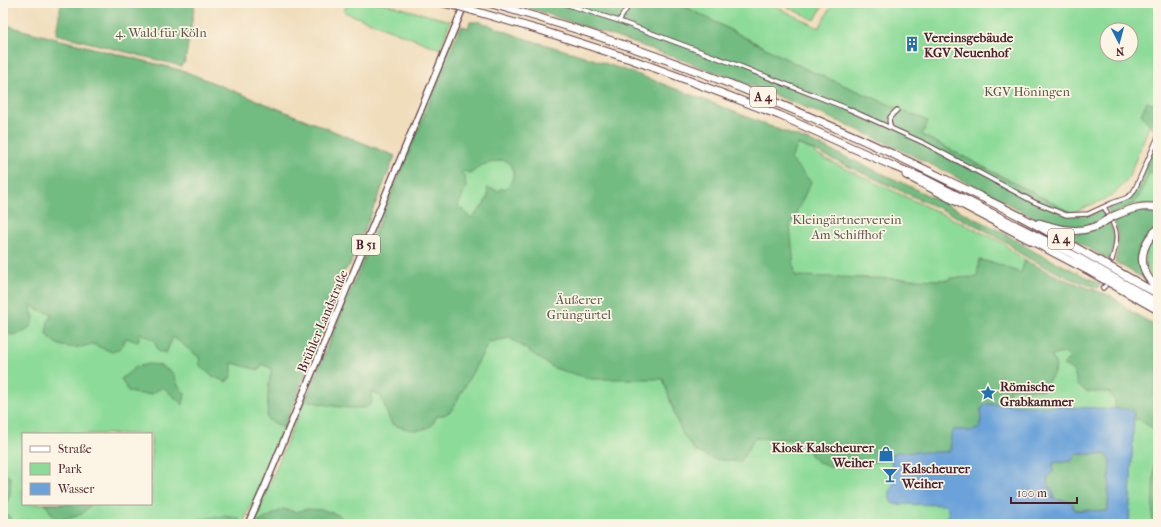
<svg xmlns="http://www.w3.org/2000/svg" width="1161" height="527" font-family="'IM FELL French Canon',serif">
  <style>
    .green { fill: #8ddb99; stroke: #6c7d62; fill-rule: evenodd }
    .forest { fill: #72bb81; stroke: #5e6d56; fill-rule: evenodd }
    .water { fill: #6aa2d9; stroke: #5a6082; fill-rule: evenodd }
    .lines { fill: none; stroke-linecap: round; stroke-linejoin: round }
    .street-casing { stroke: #633c41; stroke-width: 5.5 }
    .primary-casing { stroke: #633c41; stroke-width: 8 }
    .highway-casing { stroke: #633c41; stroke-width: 9 }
    .street { stroke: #fff; stroke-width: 3.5 }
    .primary { stroke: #fff; stroke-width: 5.5 }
    .highway { stroke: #fff; stroke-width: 7 }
    .highway-bridge-casing { stroke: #633c41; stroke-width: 9; stroke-linecap: butt }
    .highway-bridge { stroke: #fff; stroke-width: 7 }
    .labels { text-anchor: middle; stroke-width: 3.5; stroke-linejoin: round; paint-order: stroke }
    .shield { fill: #fcf5e5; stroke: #7f5f63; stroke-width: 1 }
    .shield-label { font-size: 12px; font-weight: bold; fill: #4a1f2b }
    .park-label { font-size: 13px; fill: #5e574c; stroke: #fcf5e5 }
    .poi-label { font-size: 13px; font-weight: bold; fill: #4a1f2b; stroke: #fcf5e5; text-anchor: start }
    .street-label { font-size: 13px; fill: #4a1f2b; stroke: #fcf5e5 }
  </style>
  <rect width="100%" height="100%" fill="#fcf5e5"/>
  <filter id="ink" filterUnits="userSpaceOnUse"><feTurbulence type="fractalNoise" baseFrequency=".025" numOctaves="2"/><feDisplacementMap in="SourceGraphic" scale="8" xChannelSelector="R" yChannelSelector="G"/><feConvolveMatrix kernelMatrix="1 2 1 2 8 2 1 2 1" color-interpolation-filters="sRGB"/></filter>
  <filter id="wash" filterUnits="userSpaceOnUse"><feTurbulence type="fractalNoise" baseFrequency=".012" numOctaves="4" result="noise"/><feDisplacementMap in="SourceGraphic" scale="16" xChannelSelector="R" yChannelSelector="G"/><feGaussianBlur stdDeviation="0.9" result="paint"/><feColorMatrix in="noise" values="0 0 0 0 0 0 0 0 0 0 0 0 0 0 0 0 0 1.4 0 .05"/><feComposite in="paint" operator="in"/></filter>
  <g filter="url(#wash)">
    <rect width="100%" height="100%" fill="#f0ddbc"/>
    <path class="green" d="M347 3H382L450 21 440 49 344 12Z
      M678 3H769L819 28 833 3H1158V91L1148 129 1127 181 1112 196 1072 213 922 135 927 121 808 70ZM1107 30H1131V54H1107Z
      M778 3H824L815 20Z
      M3 24 25 31 184 71 395 156 350 265C335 281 332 284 332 307L256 495 246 517 241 524H3ZM23 434H151V504H23Z
      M462 26 594 69 815 151 814 153 821 157 1004 243 1013 252 1032 264 1063 279 1111 296 1132 312 1158 327V524H255L260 507 448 52 458 30Z
      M1150 171 1158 175V205L1144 204 1132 205 1139 196Z
      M1158 233V244L1156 245 1154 273 1158 279V285L1149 275 1145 258 1147 247Z"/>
    <path class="forest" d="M61 3H195L185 62 181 66 56 34Z
      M513 3H678L808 70 928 121 922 135 1072 213 1091 214 1098 211H1101L1104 213 1107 218 1082 227 1070 228 1047 224C978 188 909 152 838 121 732 76 623 38 513 3Z
      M470 22H481L523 38 581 55 642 76 705 100 782 131 817 144 905 184 958 210 1000 231 1037 253 1101 284 1098 288 1069 278 1048 268 1028 258 1018 252 1008 243 979 227 815 151 798 144 791 159 811 182 790 226 795 276 949 280 950 278 977 277 979 260 995 263 1021 273 1025 260 1032 264 1063 279 1111 296 1132 312 1158 327V524H1152L1154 466C1158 460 1159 437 1155 431 1151 425 1143 424 1139 419H1133L1134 414 1131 410 1115 409V401L1109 392H1088L1077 385C1075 373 1075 370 1063 365L1070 357 1067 353 1051 355 1056 366 1054 373 1043 390 1009 389V406L986 404 981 409V426C976 434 963 429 954 430 949 436 953 445 949 452L892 457 891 460 830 467 819 463 810 455 809 440 755 438 740 462 714 459 695 451 684 436 677 421 663 379H591L554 368 510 338 489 342 452 410 446 414 436 417C435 419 434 423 432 425 421 434 403 429 392 424L388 416 381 396 371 391 372 403C370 404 369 406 367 407 357 411 317 404 306 400L462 26 468 28ZM502 160C517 162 516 183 504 189L502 188 498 191 493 189 487 188C487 190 488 192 488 194 488 201 476 215 471 218 466 216 464 209 458 206L466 187 465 176 461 173 462 171 471 173 482 165Z
      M3 24 25 31 184 71 395 156 350 265C335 280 332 285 332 307L284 428 267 419C268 402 267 385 272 369L262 364 259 370 232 363V376L226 382 212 376 200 366 199 357 173 337 166 353 158 351 154 340 140 333 138 342 126 338 120 349 112 352 92 344C81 348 66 349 56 343 52 340 49 337 46 334L48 322 52 314 36 309 30 305 34 318C28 332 27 332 11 335L3 329Z
      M1158 91V135L1141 114 1147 102 1154 104Z
      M1158 139V175L1150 171 1139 196 1132 205 1111 215H1110L1108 210C1111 201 1125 202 1132 196Z
      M1149 209 1158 211V226C1138 240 1135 258 1145 279L1115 262C1118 247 1120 236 1114 221 1126 214 1136 211 1149 209Z
      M1109 223C1118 236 1114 245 1110 259H1108L1064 234C1079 234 1096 230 1109 223Z
      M149 364 159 365 173 373 178 385 185 394 183 405 163 387 152 394H137L128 391 121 379 136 367Z
      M1075 454H1106L1110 461 1108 509 1107 511 1076 510 1073 508V504L1069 501 1053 499C1053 497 1054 494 1053 492 1050 485 1046 488 1048 476L1053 472V463L1073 457Z
      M3 473 11 478 10 494 4 511 14 522 31 520 36 522V524H3Z
      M45 504H91L82 514 71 518 56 520Z
      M283 509 296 512 307 509 323 510 339 515 349 524H255Z
      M222 516 239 518V524H190L189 521Z"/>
    <path class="water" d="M986 404 1127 409 1133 411 1134 414 1129 524H948V509L945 505 894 504C883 497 896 484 895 475 894 473 892 472 892 469 891 465 891 459 893 454L897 452H949C953 445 948 436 954 430 963 429 976 434 981 426 981 419 979 408 986 404ZM1075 454H1106L1110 461 1108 509 1107 511 1076 510 1073 508V504L1069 501 1053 499C1053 497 1054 494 1053 492 1050 485 1046 488 1048 476L1053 472V463L1072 461Z"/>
  </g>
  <g filter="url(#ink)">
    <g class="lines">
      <defs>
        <path id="street" d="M562 3 619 21 630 3
          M619 21 734 64 844 107 924 143 1034 202 1066 215 1088 214 1112 203 1126 198 1132 194 1135 189 1158 137
          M891 128C887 118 890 117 897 110
          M1104 207C1117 230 1120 233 1112 260
          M1103 288 1105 286"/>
        <path id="primary" d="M248 524 265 486 465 3"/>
        <path id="highway" d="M443 3 457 6
          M488 3C651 48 809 111 961 187 983 198 1005 208 1027 220 1071 244 1114 270 1158 294
          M471 10 543 31 633 60 674 75 779 115 893 166 925 179 1072 254 1158 303
          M906 175 1089 271 1158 310
          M1114 216C1128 210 1142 204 1158 208
          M1039 223C1055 228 1074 234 1091 228 1096 227 1101 224 1105 221
          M1158 229C1146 239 1138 256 1145 271 1147 278 1153 284 1158 289"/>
      </defs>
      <use href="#street" class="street-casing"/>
      <use href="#primary" class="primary-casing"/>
      <use href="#highway" class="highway-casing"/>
      <use href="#street" class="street"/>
      <use href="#primary" class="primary"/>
      <use href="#highway" class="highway"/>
      <defs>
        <path id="highway-bridge" d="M457 6 471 10
          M1105 221 1114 216"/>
      </defs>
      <use href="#highway-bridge" class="highway-bridge-casing"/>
      <use href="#highway-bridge" class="highway-bridge"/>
    </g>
  </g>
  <defs>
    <symbol id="building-bare" viewBox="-9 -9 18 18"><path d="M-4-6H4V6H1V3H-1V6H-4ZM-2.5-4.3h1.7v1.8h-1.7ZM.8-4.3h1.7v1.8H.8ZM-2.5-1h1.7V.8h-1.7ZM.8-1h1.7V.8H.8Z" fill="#1f6fb2" stroke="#fcf5e5" stroke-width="2.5" paint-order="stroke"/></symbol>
    <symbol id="sight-bare" viewBox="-9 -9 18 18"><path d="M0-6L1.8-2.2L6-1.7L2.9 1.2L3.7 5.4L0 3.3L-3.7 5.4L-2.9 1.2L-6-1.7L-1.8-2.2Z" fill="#1f6fb2" stroke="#fcf5e5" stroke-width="2.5" paint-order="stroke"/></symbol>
    <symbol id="shop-bare" viewBox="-9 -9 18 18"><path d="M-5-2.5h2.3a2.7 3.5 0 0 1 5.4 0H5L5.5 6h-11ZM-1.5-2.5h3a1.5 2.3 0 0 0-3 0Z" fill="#1f6fb2" stroke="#fcf5e5" stroke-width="2.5" paint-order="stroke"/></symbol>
    <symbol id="bar-bare" viewBox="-9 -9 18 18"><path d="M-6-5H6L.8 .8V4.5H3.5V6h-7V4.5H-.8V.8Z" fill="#1f6fb2" stroke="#fcf5e5" stroke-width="2.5" paint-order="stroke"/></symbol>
  </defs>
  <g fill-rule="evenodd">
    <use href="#building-bare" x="901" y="33" width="22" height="22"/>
    <use href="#sight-bare" x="977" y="382" width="22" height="22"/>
    <use href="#shop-bare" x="875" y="443" width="22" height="22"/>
    <use href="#bar-bare" x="879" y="464" width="22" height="22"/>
  </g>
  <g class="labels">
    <g class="shield">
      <rect x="750" y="87" width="26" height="20" rx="3"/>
      <rect x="1048" y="229" width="26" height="20" rx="3"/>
      <rect x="352" y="235" width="28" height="20" rx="3"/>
    </g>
    <g class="shield-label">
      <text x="763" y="101">A 4</text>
      <text x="1061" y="243">A 4</text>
      <text x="366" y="249">B 51</text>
    </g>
    <g class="park-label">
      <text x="161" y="37">4. Wald für Köln</text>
      <text x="1027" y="96">KGV Höningen</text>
      <text x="847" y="224">Kleingärtnerverein<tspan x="847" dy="15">Am Schiffhof</tspan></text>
      <text x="579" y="304">Äußerer<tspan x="579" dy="15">Grüngürtel</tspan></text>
    </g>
    <g class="poi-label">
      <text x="924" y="42">Vereinsgebäude<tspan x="924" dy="15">KGV Neuenhof</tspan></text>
      <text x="1000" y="391">Römische<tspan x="1000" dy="15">Grabkammer</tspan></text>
      <text x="874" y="452" text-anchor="end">Kiosk Kalscheurer<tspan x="874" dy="15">Weiher</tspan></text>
      <text x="902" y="473">Kalscheurer<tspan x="902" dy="15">Weiher</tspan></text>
    </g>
    <g class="street-label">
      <text transform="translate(322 321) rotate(-67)" y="5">Brühler Landstraße</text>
    </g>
  </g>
  <rect width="1161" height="527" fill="none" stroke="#fcf5e5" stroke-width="16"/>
  <rect x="22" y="433" width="130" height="72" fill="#fcf5e5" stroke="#b59f9b"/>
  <rect x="30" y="446" width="20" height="6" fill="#ffffff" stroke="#b59f9b"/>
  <text x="58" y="453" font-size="12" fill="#4a1f2b">Straße</text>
  <rect x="30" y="463" width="20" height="12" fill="#8ddb99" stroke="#b59f9b"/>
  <text x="58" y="473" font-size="12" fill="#4a1f2b">Park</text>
  <rect x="30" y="483" width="20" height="12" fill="#6aa2d9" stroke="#b59f9b"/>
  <text x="58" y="493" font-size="12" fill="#4a1f2b">Wasser</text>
  <g transform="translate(1119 42) rotate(174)"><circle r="19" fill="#fcf5e5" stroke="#b59f9b"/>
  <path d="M0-3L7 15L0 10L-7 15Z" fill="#1f6fb2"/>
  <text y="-6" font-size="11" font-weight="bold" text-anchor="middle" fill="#4a1f2b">N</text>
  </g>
  <path d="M1011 497v6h66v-6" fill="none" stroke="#4a1f2b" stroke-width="2"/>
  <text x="1017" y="497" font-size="12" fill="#4a1f2b" stroke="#fcf5e5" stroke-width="3" paint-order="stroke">100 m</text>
</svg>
